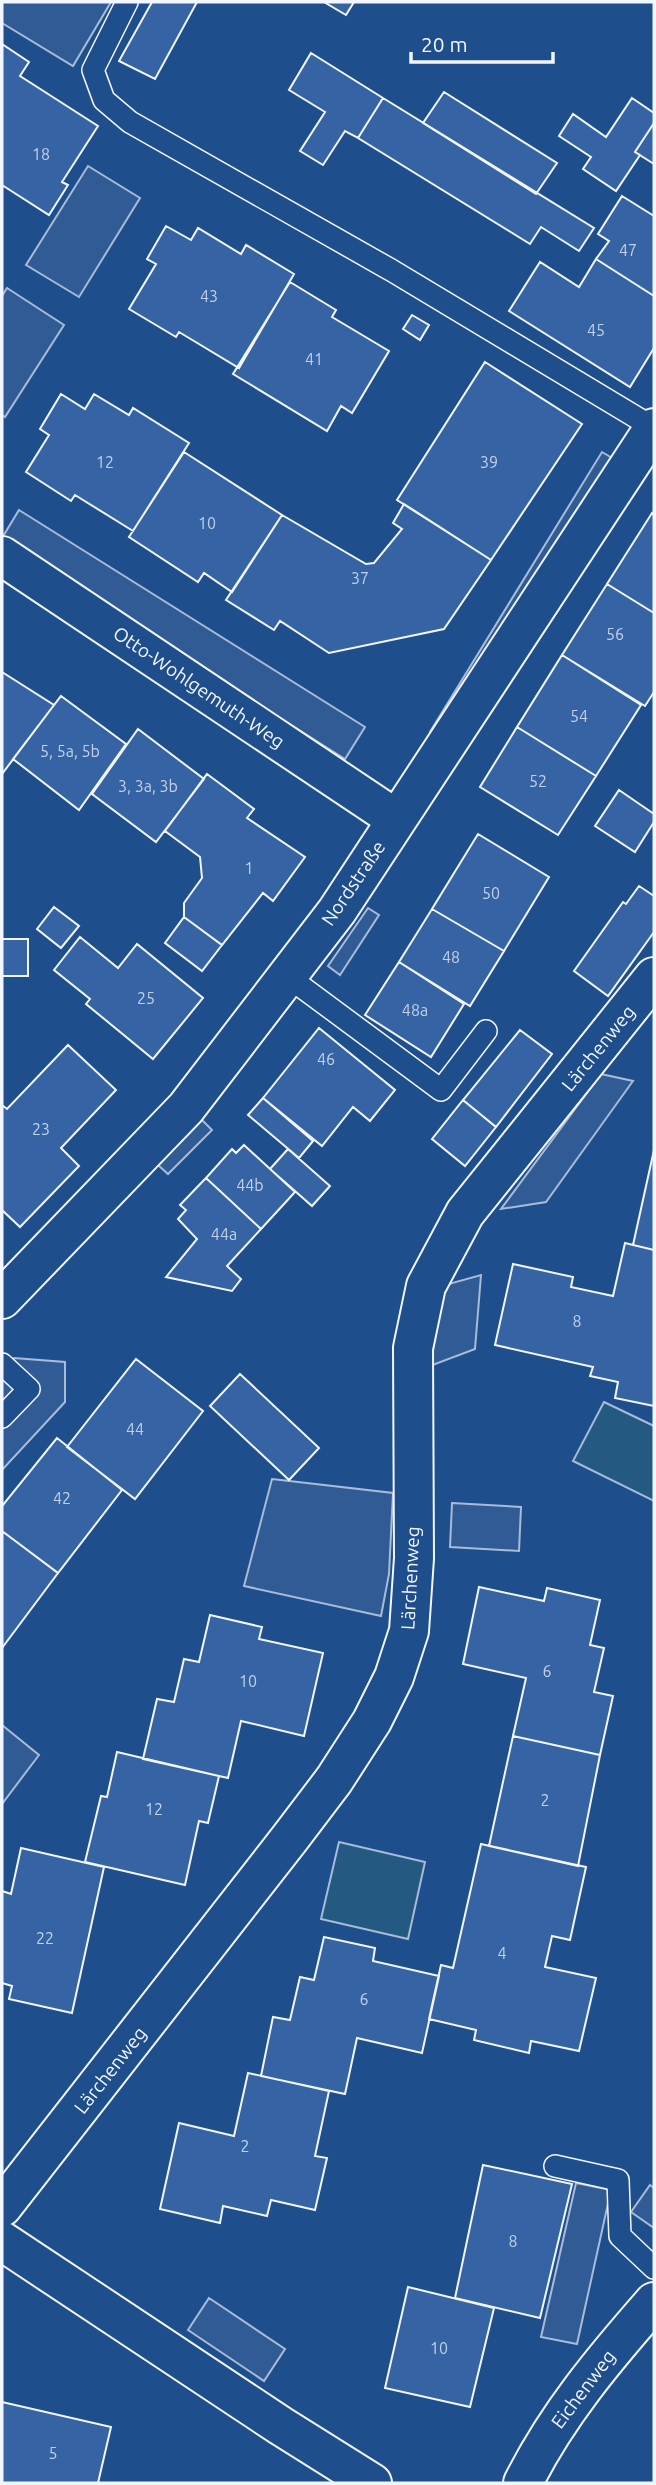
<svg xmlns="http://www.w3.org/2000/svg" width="656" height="2485" font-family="Ubuntu,sans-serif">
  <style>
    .green { fill: #245a82; stroke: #a8bbd7; stroke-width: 2 }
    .parking { fill: #305b95; stroke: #a8bbd7; stroke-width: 2 }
    .building { fill: #3563a3; stroke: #f2f6ff; stroke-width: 2 }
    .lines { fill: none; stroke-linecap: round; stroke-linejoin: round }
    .lane-casing { stroke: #f2f6ff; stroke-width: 24 }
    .street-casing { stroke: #f2f6ff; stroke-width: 42 }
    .lane { stroke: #1f4e8c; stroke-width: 21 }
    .street { stroke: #1f4e8c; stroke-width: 38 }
    .labels { text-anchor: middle; stroke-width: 5; stroke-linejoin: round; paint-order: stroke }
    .number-label { font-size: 16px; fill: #c3d1e8 }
    .street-label { font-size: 19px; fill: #f2f6ff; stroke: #1f4e8c }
  </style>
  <rect width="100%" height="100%" fill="#1f4e8c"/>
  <path class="green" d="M604 1402 654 1426V1501L573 1461Z
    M339 1842 425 1862 408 1939 321 1919Z"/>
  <path class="parking" d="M2 2H111L73 66 2 23Z
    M88 166 140 198 79 297 26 265Z
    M7 288 64 325 5 417 2 415V296Z
    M602 452 619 462 446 742 430 732Z
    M19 510 365 727 345 759 2 543V538Z
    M368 908 379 915 340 975 328 966Z
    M601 1074 633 1081 546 1202 501 1209Z
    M202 1120 212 1130 168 1174 158 1165Z
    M481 1275 475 1349 430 1366 445 1285Z
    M14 1358 65 1362V1402L2 1470V1371Z
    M272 1479 393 1493 389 1574 381 1616 244 1586Z
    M452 1503 521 1507 519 1551 450 1547Z
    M2 1725 39 1755 2 1804Z
    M576 2183 611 2190 577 2344 541 2337Z
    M650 2185 654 2188V2228L631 2212Z
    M209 2298 285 2349 264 2381 188 2330Z"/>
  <path class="building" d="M152 2H197L155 79 119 61Z
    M324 2H354L346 15Z
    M2 44 29 62 20 76 98 126 62 182 68 185 49 215 2 185Z
    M311 53 383 98 358 138 345 131 323 165 300 151 325 112 289 90Z
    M444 92 557 163 536 194 423 123Z
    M383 98 594 228 579 251 541 227 530 244 358 138Z
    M632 98 654 113V123L635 152 640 155 616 191 583 169 591 157 559 136 573 114 606 137Z
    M654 123V164L635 152Z
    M622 196 654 216V296L596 259 609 241 598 234Z
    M166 226 191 240 198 228 241 254 246 245 294 274 239 368 179 332 176 337 129 309 156 264 147 259Z
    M596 259 654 296V348L630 387 509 311 540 262 579 287Z
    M290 282 336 310 332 317 389 351 352 413 341 406 327 431 233 374Z
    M412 315 429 325 420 340 403 329Z
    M485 362 582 424 491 560 397 500Z
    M61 394 85 409 94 394 129 415 133 408 189 443 133 531 75 495 71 501 26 472 49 435 40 429Z
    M184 452 282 515 232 592 204 573 198 582 129 537Z
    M404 504 491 560 444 629 329 653 280 621 274 630 226 600 282 515 366 564 374 563 402 529 393 523Z
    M652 513 654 515V613L607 584Z
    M607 584 654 613V692L645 706 562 655Z
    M562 655 641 705 596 776 517 727Z
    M2 672 54 705 2 774Z
    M61 696 126 744 79 810 13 759Z
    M517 727 596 776 558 835 480 787Z
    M138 729 204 779 156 842 92 794Z
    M207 774 254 809 247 818 305 857 273 901 263 893 222 945 184 917V903L202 878 200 857 165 831Z
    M619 790 654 814V822L635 852 595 826Z
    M478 834 549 877 504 951 432 909Z
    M639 886 654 896V932L608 996 574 971 623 902 626 904Z
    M54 907 79 926 61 948 37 929Z
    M432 909 504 951 470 1006 399 962Z
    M184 917 222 945 202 971 165 943Z
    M80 937 118 968 137 944 203 998 153 1059 86 1004 90 999 54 970Z
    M2 939H28V976H2Z
    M399 962 464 1004 431 1057 365 1015Z
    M319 1028 395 1090 370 1121 353 1107 322 1146 263 1098Z
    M520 1030 552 1054 496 1127 463 1100Z
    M68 1045 116 1090 61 1148 79 1166 20 1227 2 1210V1105L7 1109Z
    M263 1098 313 1141 299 1158 248 1115Z
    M463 1100 496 1127 465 1166 432 1139Z
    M244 1145 295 1192 261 1229 206 1178 232 1149 236 1153Z
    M288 1149 330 1186 312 1206 270 1169Z
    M654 1150V1250L633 1245Z
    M206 1178 261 1229 227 1266 241 1279 232 1291 166 1277 197 1239 178 1219 186 1210 180 1205Z
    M625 1243 654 1250V1406L615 1398 618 1382 590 1376 593 1367 495 1345 513 1264 573 1277 571 1287 613 1296Z
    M136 1359 203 1411 135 1499 67 1447Z
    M240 1374 319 1448 289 1480 210 1406Z
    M57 1438 122 1490 58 1573 2 1531V1506Z
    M2 1531 58 1573 2 1648Z
    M479 1587 544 1601 547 1588 600 1600 590 1645 604 1648 594 1692 613 1696 600 1755 513 1736 526 1678 463 1664Z
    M210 1615 262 1627 259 1639 323 1653 304 1736 241 1721 228 1778 143 1759 157 1699 174 1702 184 1659 199 1662Z
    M513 1736 600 1755 578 1866 489 1846Z
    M117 1752 219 1776 208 1823 199 1821 185 1885 85 1862 101 1796 107 1797Z
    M481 1844 586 1867 570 1940 552 1936 545 1967 596 1978 579 2051 531 2041 529 2053 474 2040 476 2030 429 2019 441 1965 453 1968Z
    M21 1848 104 1867 72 2013 9 1999 12 1986 2 1983V1891L11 1894Z
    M324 1937 375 1948 373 1961 439 1976 422 2053 357 2038 345 2094 261 2076 273 2017 290 2020 300 1977 314 1980Z
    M248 2073 329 2091 315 2156 327 2158 315 2210 271 2200 267 2216 223 2206 220 2223 160 2209 179 2123 234 2136Z
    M483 2165 572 2184 540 2318 455 2298Z
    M408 2287 494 2308 470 2407 385 2388Z
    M2 2402 111 2427 98 2483H2Z"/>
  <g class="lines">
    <defs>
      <path id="lane" d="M127 2 93 70 104 100 130 122 391 270 654 428
        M287 976 441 1090 486 1031
        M2 1364 29 1389 2 1417
        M555 2166 618 2180 620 2236 654 2268"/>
      <path id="street" d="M2 556 396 819
        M2 1299 186 1108 337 911 654 428
        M2 2207 290 1838 334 1780 372 1721 394 1677 409 1631 414 1558 413 1348 426 1286 465 1213 654 977
        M2 2241 281 2426 372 2483
        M523 2483C557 2415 604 2359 654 2302"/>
    </defs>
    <use href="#lane" class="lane-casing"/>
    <use href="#street" class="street-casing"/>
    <use href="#lane" class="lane"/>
    <use href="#street" class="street"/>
  </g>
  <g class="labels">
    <g class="number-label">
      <text x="41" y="160">18</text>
      <text x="628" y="256">47</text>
      <text x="209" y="302">43</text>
      <text x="596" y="336">45</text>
      <text x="314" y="365">41</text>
      <text x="105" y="468">12</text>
      <text x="489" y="468">39</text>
      <text x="207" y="529">10</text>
      <text x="360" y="584">37</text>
      <text x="615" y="640">56</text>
      <text x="579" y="722">54</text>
      <text x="70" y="757">5, 5a, 5b</text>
      <text x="538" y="787">52</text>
      <text x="148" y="792">3, 3a, 3b</text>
      <text x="249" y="874">1</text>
      <text x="491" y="899">50</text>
      <text x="451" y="963">48</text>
      <text x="146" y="1004">25</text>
      <text x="415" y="1016">48a</text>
      <text x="326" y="1065">46</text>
      <text x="41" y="1135">23</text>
      <text x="250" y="1191">44b</text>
      <text x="224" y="1240">44a</text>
      <text x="577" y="1327">8</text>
      <text x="135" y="1435">44</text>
      <text x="62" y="1504">42</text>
      <text x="547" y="1677">6</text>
      <text x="248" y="1687">10</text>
      <text x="545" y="1806">2</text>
      <text x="154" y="1815">12</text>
      <text x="45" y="1944">22</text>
      <text x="502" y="1959">4</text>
      <text x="364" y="2005">6</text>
      <text x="245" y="2152">2</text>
      <text x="513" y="2247">8</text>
      <text x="439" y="2354">10</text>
      <text x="53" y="2459">5</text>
    </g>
    <g class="street-label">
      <text transform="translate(199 687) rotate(34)" y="7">Otto-Wohlgemuth-Weg</text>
      <text transform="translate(353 883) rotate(-56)" y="7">Nordstraße</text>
      <text transform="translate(598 1048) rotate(-51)" y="7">Lärchenweg</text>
      <text transform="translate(410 1578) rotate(-87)" y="7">Lärchenweg</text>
      <text transform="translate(110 2070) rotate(-52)" y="7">Lärchenweg</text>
      <text transform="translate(583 2389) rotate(-53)" y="7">Eichenweg</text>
    </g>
  </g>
  <rect width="656" height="2485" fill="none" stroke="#f2f6ff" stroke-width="7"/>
  <path d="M411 52v10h142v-10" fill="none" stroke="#f2f6ff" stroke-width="3.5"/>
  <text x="421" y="52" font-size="21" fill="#f2f6ff" stroke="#1f4e8c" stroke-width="5" paint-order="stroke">20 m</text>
</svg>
